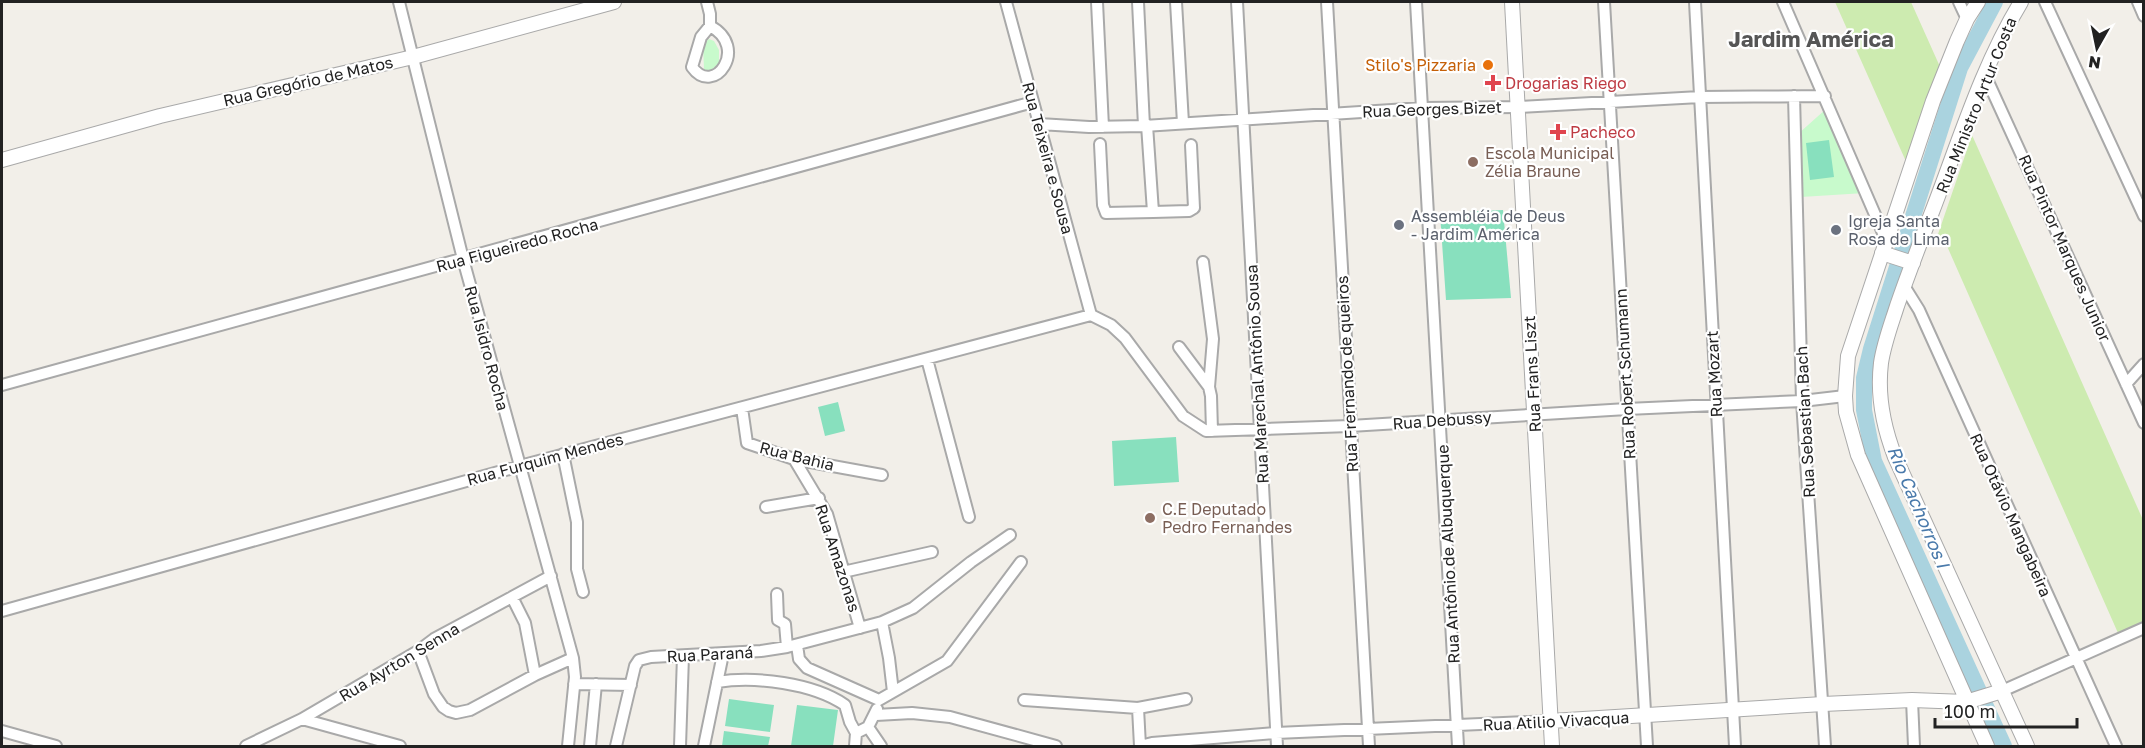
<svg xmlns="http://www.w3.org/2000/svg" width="2145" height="748" font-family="'Golos Text',sans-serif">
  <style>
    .grass { fill: #cdebb0 }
    .park { fill: #c8facc }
    .pitch { fill: #88e0be }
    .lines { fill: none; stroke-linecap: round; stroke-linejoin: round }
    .river { stroke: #aad3df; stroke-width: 16 }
    .minor-casing { stroke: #a9a9a9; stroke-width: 14 }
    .tertiary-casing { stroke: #a9a9a9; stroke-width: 16 }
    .minor { stroke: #fff; stroke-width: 10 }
    .tertiary { stroke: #fff; stroke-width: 14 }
    .food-dot { fill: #e8710a; stroke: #fff; stroke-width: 2 }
    .health-dot { fill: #e0444e; stroke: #fff; stroke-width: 2 }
    .education-dot { fill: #8d6e63; stroke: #fff; stroke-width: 2 }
    .worship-dot { fill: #6b7280; stroke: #fff; stroke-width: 2 }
    .labels { text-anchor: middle; stroke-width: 4.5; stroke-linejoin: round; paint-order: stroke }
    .food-label { font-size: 16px; fill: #c56008; stroke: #fff; text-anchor: end }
    .street-label { font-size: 16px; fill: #222; stroke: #fff }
    .health-label { font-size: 16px; fill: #be3a42; stroke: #fff; text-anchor: start }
    .education-label { font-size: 16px; fill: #785e54; stroke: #fff; text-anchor: start }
    .worship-label { font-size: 16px; fill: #5b616d; stroke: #fff; text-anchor: start }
    .water-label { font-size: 18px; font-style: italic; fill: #4a7aab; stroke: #fff }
    .district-label { font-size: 22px; font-weight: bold; fill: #555; stroke: #fff }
  </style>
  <rect width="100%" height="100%" fill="#f2efe9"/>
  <path class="grass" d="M1835 2H1911L1941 69 1908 166Z
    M1972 135 2143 520V622L2118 633 1943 237 1936 240Z"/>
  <path class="park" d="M709 39 714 41 719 50V64L708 72 704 69 703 44Z
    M1826 109 1865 193 1801 197 1798 134Z"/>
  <path class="pitch" d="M1829 140 1834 177 1810 180 1806 143Z
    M1503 210 1511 298 1446 300 1440 213Z
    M838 402 845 431 825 436 818 407Z
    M1176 437 1179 482 1114 486 1112 441Z
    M729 699 774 705 770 732 725 726Z
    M797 705 838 710 833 746H791Z
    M724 731 770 737 768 746H722Z"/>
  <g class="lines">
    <path class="river" d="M1995 2 1960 68 1871 349 1864 378V410L1874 461 2004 746"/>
    <defs>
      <path id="minor" d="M399 2 463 259 573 658 575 677 568 746
        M707 2 710 14V26L701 37 692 67C714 98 750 47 710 26
        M1006 2 1091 315
        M1097 2 1103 127
        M1138 2 1144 126
        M1176 2 1183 123
        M1237 2 1277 746
        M1327 2 1369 746
        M1416 2 1458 746
        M1604 2 1647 746
        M1695 2 1735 746
        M1783 2 1886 240
        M1959 2 1967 19
        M2045 2 2144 216
        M2138 2 2144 16
        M1985 75 2144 423
        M1794 96 1802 401 1825 746
        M1039 124 1089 127 1144 126 1423 108 1518 107 1700 97 1825 96
        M1100 144 1103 205 1106 213 1153 212 1147 125
        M1153 212 1189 211 1194 208 1191 145
        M1203 262 1213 339 1209 387
        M1904 286 1919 310 2116 746
        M1091 315 1111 325 1125 338 1183 416 1206 431 1350 426 1627 409 1802 401 1845 396
        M1179 347 1209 387 1211 396 1212 431
        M927 359 969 517
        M2126 384 2144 364
        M2 385 1033 102
        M742 408 747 443 794 459 882 475
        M563 454 577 522V569L583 592
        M794 459 827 514 860 628
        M766 507 819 498
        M843 572 932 552
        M777 594 778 620 785 624 787 647
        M512 597 525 623 535 675
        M2 611 520 466 1091 315
        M882 622 889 658 893 692
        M797 645 799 659 807 668 879 700
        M418 651 434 694 443 707 449 711 456 713 470 710 535 675 573 658
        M717 682C755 676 813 683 845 705L850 722 856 733
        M574 684 631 685
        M2002 691 2144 628
        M879 700 947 661 1021 562
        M1024 700 1138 708 1140 746
        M1912 700 1914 746
        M1138 708 1186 699
        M876 715 912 713 950 717 1056 746
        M302 719 400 746
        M868 727 881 746
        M2 731 56 746
        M246 746 302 719 418 651 434 639 551 576
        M590 746 596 684
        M616 746 635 666 639 660 651 657 761 651 787 647 882 622 913 608 971 562 1010 535
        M680 746 683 656
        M704 746 723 654
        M855 746 856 733 868 727 877 709
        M1140 746 1152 743 1276 733 1551 721"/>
      <path id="tertiary" d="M1512 2 1552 746
        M1978 2 1967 19 1957 41 1933 101 1848 356 1845 396 1846 412 1858 455 1987 746
        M2021 2C1982 66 1959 142 1932 212 1920 243 1908 274 1897 306 1891 325 1884 343 1881 363 1877 396 1883 426 1895 457L2027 746
        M2 160 160 116 413 57 614 2
        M1882 253 1913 263
        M1551 721 1823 704 1912 700 1966 702 2002 691"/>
    </defs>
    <use href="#minor" class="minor-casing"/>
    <use href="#tertiary" class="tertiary-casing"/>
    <use href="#minor" class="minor"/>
    <use href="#tertiary" class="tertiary"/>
  </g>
  <circle class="food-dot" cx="1488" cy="65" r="6"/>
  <g class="health-dot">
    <path d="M1490 74h6v6h6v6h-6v6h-6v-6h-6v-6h6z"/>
    <path d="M1555 123h6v6h6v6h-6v6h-6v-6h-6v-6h6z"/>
  </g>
  <g class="education-dot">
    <circle cx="1473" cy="162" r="6"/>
    <circle cx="1150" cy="518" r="6"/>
  </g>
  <g class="worship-dot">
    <circle cx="1399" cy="225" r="6"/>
    <circle cx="1836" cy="230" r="6"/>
  </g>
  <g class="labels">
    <g class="food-label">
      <text x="1476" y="71">Stilo's Pizzaria</text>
    </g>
    <g class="street-label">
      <text transform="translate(308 81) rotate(-13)" y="6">Rua Gregório de Matos</text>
      <text transform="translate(1976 105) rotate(-68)" y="6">Rua Ministro Artur Costa</text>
      <text transform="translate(1432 109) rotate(-2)" y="6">Rua Georges Bizet</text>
      <text transform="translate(1048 158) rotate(75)" y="6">Rua Teixeira e Sousa</text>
      <text transform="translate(517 245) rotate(-15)" y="6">Rua Figueiredo Rocha</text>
      <text transform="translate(2065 248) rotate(66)" y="6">Rua Pintor Marques Junior</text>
      <text transform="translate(487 348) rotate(75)" y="6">Rua Isidro Rocha</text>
      <text transform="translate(1257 374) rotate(-93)" y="6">Rua Marechal Antônio Sousa</text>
      <text transform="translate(1347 374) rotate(-93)" y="6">Rua Frernando de queiros</text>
      <text transform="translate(1532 374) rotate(-93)" y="6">Rua Frans Liszt</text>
      <text transform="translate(1625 374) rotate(-93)" y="6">Rua Robert Schumann</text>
      <text transform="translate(1714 374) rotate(-93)" y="6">Rua Mozart</text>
      <text transform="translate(1442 420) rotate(-4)" y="6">Rua Debussy</text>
      <text transform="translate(1805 422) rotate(-93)" y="6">Rua Sebastian Bach</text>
      <text transform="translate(797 456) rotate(14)" y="6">Rua Bahia</text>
      <text transform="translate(545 459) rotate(-15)" y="6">Rua Furquim Mendes</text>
      <text transform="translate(2011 515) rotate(66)" y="6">Rua Otávio Mangabeira</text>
      <text transform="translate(1448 554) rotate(-93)" y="6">Rua Antônio de Albuquerque</text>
      <text transform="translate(838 558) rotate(72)" y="6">Rua Amazonas</text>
      <text transform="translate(710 654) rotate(-3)" y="6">Rua Paraná</text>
      <text transform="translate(399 662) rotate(-31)" y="6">Rua Ayrton Senna</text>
      <text transform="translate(1556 721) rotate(-3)" y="6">Rua Atilio Vivacqua</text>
    </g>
    <g class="health-label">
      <text x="1505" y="89">Drogarias Riego</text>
      <text x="1570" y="138">Pacheco</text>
    </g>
    <g class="education-label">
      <text x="1485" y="159">Escola Municipal<tspan x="1485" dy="18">Zélia Braune</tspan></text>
      <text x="1162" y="515">C.E Deputado<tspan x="1162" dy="18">Pedro Fernandes</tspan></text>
    </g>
    <g class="worship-label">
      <text x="1411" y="222">Assembléia de Deus<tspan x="1411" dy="18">- Jardim América</tspan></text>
      <text x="1848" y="227">Igreja Santa<tspan x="1848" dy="18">Rosa de Lima</tspan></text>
    </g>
    <g class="water-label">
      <text transform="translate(1918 507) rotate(67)" y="6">Rio Cachorros I</text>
    </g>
    <g class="district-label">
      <text x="1811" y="47">Jardim América</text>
    </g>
  </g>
  <rect width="2145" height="748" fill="none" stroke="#222222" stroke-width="6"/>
  <g transform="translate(2097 48) rotate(189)" stroke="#ffffff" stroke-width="4.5" paint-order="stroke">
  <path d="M0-4.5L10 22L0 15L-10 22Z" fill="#222222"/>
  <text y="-9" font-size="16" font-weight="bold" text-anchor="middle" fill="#222222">N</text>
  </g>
  <path d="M1935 718v9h142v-9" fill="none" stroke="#222222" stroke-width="3"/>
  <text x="1944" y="718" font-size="18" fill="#222222" stroke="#ffffff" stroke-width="4.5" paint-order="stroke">100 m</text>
</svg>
